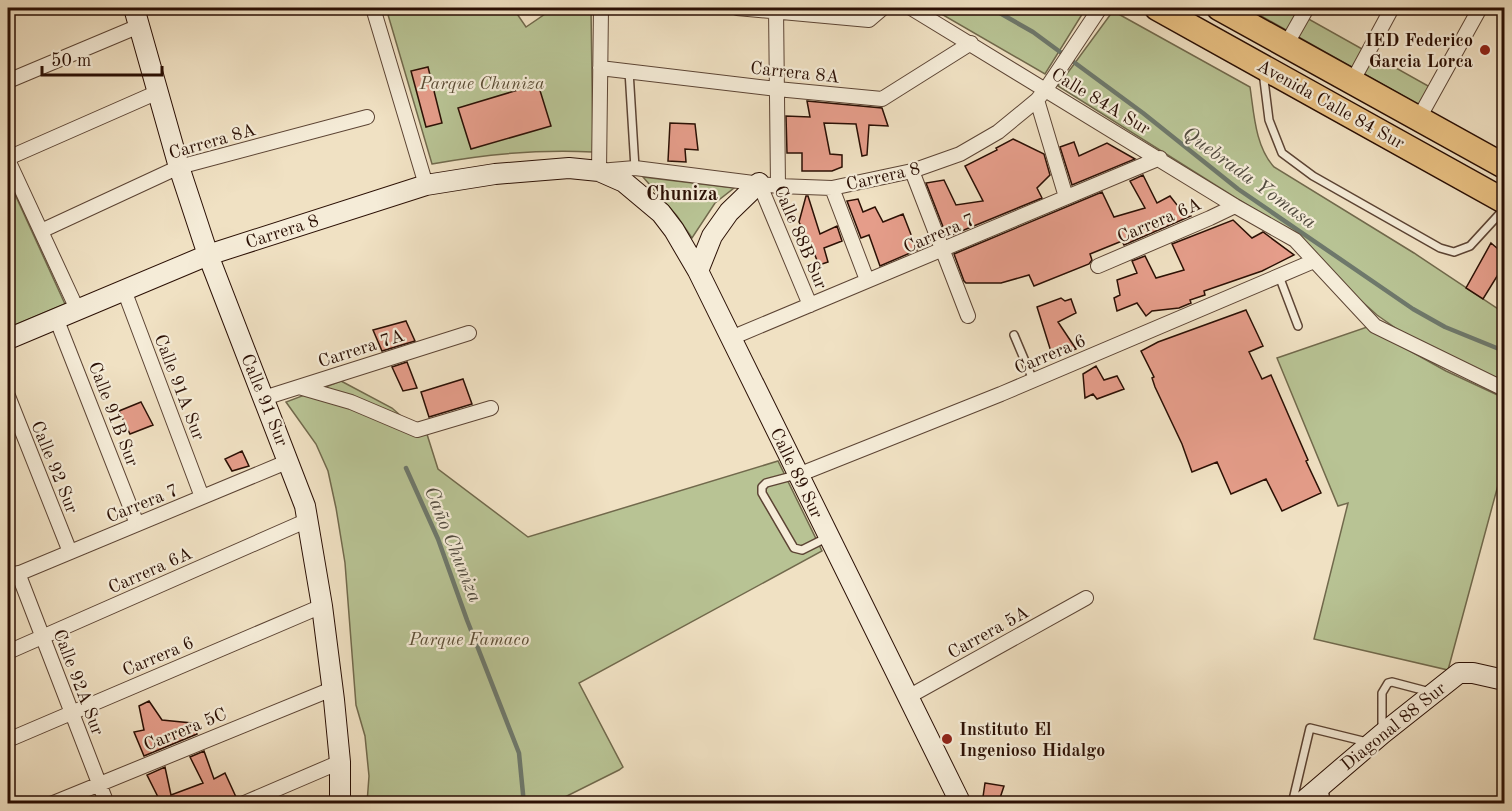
<svg xmlns="http://www.w3.org/2000/svg" width="1512" height="811" font-family="'Old Standard TT',serif">
  <style>
    .green { fill: #b8c394; stroke: #71694c; stroke-width: 1.5 }
    .lines { fill: none; stroke-linecap: round; stroke-linejoin: round }
    .stream { stroke: #6e786b; stroke-width: 4.5 }
    .building { fill: #e59d8a; stroke: #2a0f04; stroke-width: 1.5 }
    .lane-casing { stroke: #5c4434; stroke-width: 10 }
    .street-casing { stroke: #5c4434; stroke-width: 16 }
    .secondary-casing { stroke: #2a0f04; stroke-width: 22 }
    .highway-casing { stroke: #2a0f04; stroke-width: 27 }
    .lane { stroke: #f5ecd8; stroke-width: 7 }
    .street { stroke: #f5ecd8; stroke-width: 14 }
    .secondary { stroke: #f5ecd8; stroke-width: 20 }
    .highway { stroke: #e8c082; stroke-width: 24 }
    .poi-dot { fill: #8f2418; stroke: #f5ecd8; stroke-width: 2 }
    .labels { text-anchor: middle; stroke-width: 4.5; stroke-linejoin: round; paint-order: stroke }
    .poi-label { font-size: 18px; font-weight: bold; fill: #2a0f04; stroke: #f5ecd8; text-anchor: end }
    .street-label { font-size: 18px; fill: #2a0f04; stroke: #f5ecd8 }
    .park-label { font-size: 18px; font-style: italic; fill: #5c4e36; stroke: #f5ecd8 }
    .water-label { font-size: 20px; font-style: italic; fill: #524c40; stroke: #f5ecd8 }
    .neighbourhood-label { font-size: 20px; font-weight: bold; fill: #2a0f04; stroke: #f5ecd8 }
  </style>
  <rect width="100%" height="100%" fill="#f0e1c3"/>
  <filter id="stains"><feTurbulence type="fractalNoise" baseFrequency=".00333" numOctaves="4"/><feColorMatrix values="0 0 0 0 .2 0 0 0 0 .09 0 0 0 0 .02 0 0 0 .5 -.17"/></filter>
  <radialGradient id="worn" r=".72"><stop offset=".6" stop-color="#630" stop-opacity="0"/><stop offset="1" stop-color="#630" stop-opacity=".3"/></radialGradient>
  <path class="green" d="M386 8H513L526 27 554 8H591L593 152C538 149 486 154 432 164Z
    M931 8H1086L1045 74Z
    M1247 8H1289L1430 87 1419 105Z
    M1113 11 1250 87C1254 113 1255 146 1274 167L1414 253 1504 313V383L1414 341 1377 315 1349 290 1316 254 1257 211 1058 86Z
    M643 177 734 188 715 203 692 238 677 216Z
    M8 179 65 304 8 328Z
    M1367 327 1446 371 1504 398V463L1448 670 1314 639 1348 503 1338 506 1277 358Z
    M341 381 392 408 417 430 425 428 438 469 528 537 778 461 822 551 579 683 623 767 619 770 553 803H367L369 776 365 736 356 705 345 563 336 508 328 471 316 444 286 402Z"/>
  <g class="lines">
    <path class="stream" d="M991 8 1033 32 1143 113 1238 189 1413 309 1445 327 1504 351
      M406 468 438 539 467 620 519 753 524 804"/>
  </g>
  <path class="building" d="M428 67 442 123 426 127 411 71Z
    M538 84 551 126 471 149 458 108Z
    M807 101 882 108 888 126 869 125 867 155 862 156 856 124 824 123 830 154 842 155V167L832 171H802V153H787L786 116 810 117Z
    M670 123 695 124 698 150 685 149 686 162 668 161Z
    M1013 139 1044 154 1050 175 1037 188 1042 198 947 237 926 183 944 180 956 205 983 201 965 166 997 150 996 148Z
    M1074 142 1079 156 1107 143 1135 159 1072 185 1060 147Z
    M1143 175 1157 203 1170 196 1177 205 1182 204 1184 210 1187 209 1191 216 1124 245 1122 241 1090 254 1092 260 1089 264 1034 286 1029 275 1001 283H966L964 281 954 254 1102 192 1114 217 1145 208 1130 181Z
    M806 196H808L820 234 837 226 842 241 824 248 828 262 819 265 807 236H806L799 222Z
    M858 199 863 212 875 207 883 222 903 214 917 250 880 266 869 235 861 238 847 201Z
    M1233 220 1252 238 1263 232 1294 255 1262 271 1204 291 1205 295 1190 300 1191 303 1179 308 1152 311 1146 316 1137 303 1117 311 1114 298 1120 295 1117 280 1137 273 1132 261 1145 256 1156 278 1184 270 1172 244Z
    M1491 243 1504 254V265L1483 299 1466 288Z
    M1061 298 1065 301 1071 299 1076 313 1058 322 1076 349 1053 358 1037 307Z
    M1246 310 1263 346 1249 352 1262 379 1271 375 1308 460 1306 461 1321 493 1282 511 1266 479 1231 494 1217 462 1192 472 1182 444 1155 387 1152 378 1154 377 1141 351 1158 342Z
    M406 321 415 341 382 351 373 330Z
    M407 362 417 388 403 391 392 367Z
    M1096 366 1104 380 1117 376 1124 389 1097 399 1093 394 1085 398 1083 374Z
    M463 379 472 404 429 417 421 392Z
    M141 402 153 425 130 434 119 411Z
    M242 451 249 466 232 471 225 459Z
    M149 701 162 720 192 723 197 734 144 756 134 732 144 730 139 706Z
    M204 751 214 779 225 773 236 797 234 802 228 804H152L159 799 147 775 165 767 171 795 203 783 190 757Z
    M985 783 1004 786 999 801 983 797Z"/>
  <g class="lines">
    <defs>
      <path id="lane" d="M629 71 635 168
        M1263 72 1269 120 1282 153 1313 176 1440 248 1454 252 1470 246 1504 209
        M1279 276 1298 326
        M1014 335 1033 380
        M796 475 766 483 762 487V493L794 548 802 550 826 538
        M1382 728V693L1388 683 1392 682 1430 692
        M1324 786 1326 804
        M1292 804 1310 728 1367 742"/>
      <path id="street" d="M373 8 426 185
        M601 8 599 171 635 168 778 186 832 188 912 171 960 154 998 132 1037 100 1046 89 1100 8
        M737 8 869 20 883 8
        M776 8 778 186
        M911 8 1235 206 1295 240 1375 326 1504 389
        M8 9 11 8
        M1286 45 1307 8
        M600 68 777 89 882 99 971 43
        M8 81 139 26
        M1352 82 1392 8
        M1037 100 1066 197
        M1419 118 1480 8
        M8 158 158 92
        M8 160 77 309
        M912 171 968 316
        M759 183 810 305
        M832 188 867 280
        M41 231 179 167 367 117
        M1098 266 1210 218 1235 206
        M124 290 202 497
        M56 318 137 524
        M731 338 1160 158
        M299 387 351 402 417 430 491 408
        M8 396 70 552
        M264 398 469 333
        M798 475 1001 394 1314 261
        M18 573 107 804
        M8 578 289 461
        M8 652 308 520
        M908 697 1086 598
        M8 740 322 606
        M51 804 332 689
        M242 804 340 762"/>
      <path id="secondary" d="M134 8 179 167 208 255 305 506 322 606 334 700 340 762V804
        M698 271 712 236 729 212 759 183
        M8 339 208 255 426 185 495 174 569 168 599 171 624 182 661 213 674 230 698 271 961 804
        M1300 804 1382 734 1459 673H1473L1504 680"/>
      <path id="highway" d="M1157 8 1504 201
        M1219 8 1504 166"/>
    </defs>
    <use href="#lane" class="lane-casing"/>
    <use href="#street" class="street-casing"/>
    <use href="#secondary" class="secondary-casing"/>
    <use href="#highway" class="highway-casing"/>
    <use href="#lane" class="lane"/>
    <use href="#street" class="street"/>
    <use href="#secondary" class="secondary"/>
    <use href="#highway" class="highway"/>
  </g>
  <g class="poi-dot">
    <circle cx="1485" cy="50" r="6"/>
    <circle cx="947" cy="739" r="6"/>
  </g>
  <g class="labels">
    <g class="poi-label">
      <text x="1473" y="46">IED Federico<tspan x="1473" dy="21">Garcia Lorca</tspan></text>
      <text x="959" y="735" text-anchor="start">Instituto El<tspan x="959" dy="21">Ingenioso Hidalgo</tspan></text>
    </g>
    <g class="street-label">
      <text transform="translate(795 72) rotate(6)" y="6">Carrera 8A</text>
      <text transform="translate(1101 101) rotate(31)" y="6">Calle 84A Sur</text>
      <text transform="translate(1331 104) rotate(29)" y="6">Avenida Calle 84 Sur</text>
      <text transform="translate(212 141) rotate(-16)" y="6">Carrera 8A</text>
      <text transform="translate(883 176) rotate(-13)" y="6">Carrera 8</text>
      <text transform="translate(1159 220) rotate(-23)" y="6">Carrera 6A</text>
      <text transform="translate(282 231) rotate(-18)" y="6">Carrera 8</text>
      <text transform="translate(939 233) rotate(-23)" y="6">Carrera 7</text>
      <text transform="translate(801 237) rotate(67)" y="6">Calle 88B Sur</text>
      <text transform="translate(361 348) rotate(-18)" y="6">Carrera 7A</text>
      <text transform="translate(1050 354) rotate(-23)" y="6">Carrera 6</text>
      <text transform="translate(180 387) rotate(69)" y="6">Calle 91A Sur</text>
      <text transform="translate(265 400) rotate(68)" y="6">Calle 91 Sur</text>
      <text transform="translate(114 414) rotate(69)" y="6">Calle 91B Sur</text>
      <text transform="translate(55 467) rotate(68)" y="6">Calle 92 Sur</text>
      <text transform="translate(797 473) rotate(64)" y="6">Calle 89 Sur</text>
      <text transform="translate(142 503) rotate(-22)" y="6">Carrera 7</text>
      <text transform="translate(150 570) rotate(-24)" y="6">Carrera 6A</text>
      <text transform="translate(988 632) rotate(-29)" y="6">Carrera 5A</text>
      <text transform="translate(158 656) rotate(-23)" y="6">Carrera 6</text>
      <text transform="translate(79 682) rotate(69)" y="6">Calle 92A Sur</text>
      <text transform="translate(1393 726) rotate(-39)" y="6">Diagonal 88 Sur</text>
      <text transform="translate(185 729) rotate(-22)" y="6">Carrera 5C</text>
    </g>
    <g class="park-label">
      <text x="482" y="89">Parque Chuniza</text>
      <text x="469" y="645">Parque Famaco</text>
    </g>
    <g class="water-label">
      <text transform="translate(1250 177) rotate(36)" y="7">Quebrada Yomasa</text>
      <text transform="translate(454 544) rotate(68)" y="7">Caño Chuniza</text>
    </g>
    <g class="neighbourhood-label">
      <text x="682" y="200">Chuniza</text>
    </g>
  </g>
  <rect width="1512" height="811" fill="none" stroke="#f0e1c3" stroke-width="30"/>
  <rect x="9" y="9" width="1494" height="793" fill="none" stroke="#2a0f04" stroke-width="3"/>
  <rect x="15" y="15" width="1482" height="781" fill="none" stroke="#2a0f04" stroke-width="1.5"/>
  <path d="M42 66v9h120v-9" fill="none" stroke="#2a0f04" stroke-width="3"/>
  <text x="51" y="66" font-size="18" fill="#2a0f04" stroke="#f5ecd8" stroke-width="4.5" paint-order="stroke">50 m</text>
  <rect width="100%" height="100%" filter="url(#stains)"/>
  <rect width="100%" height="100%" fill="url(#worn)"/>
</svg>
